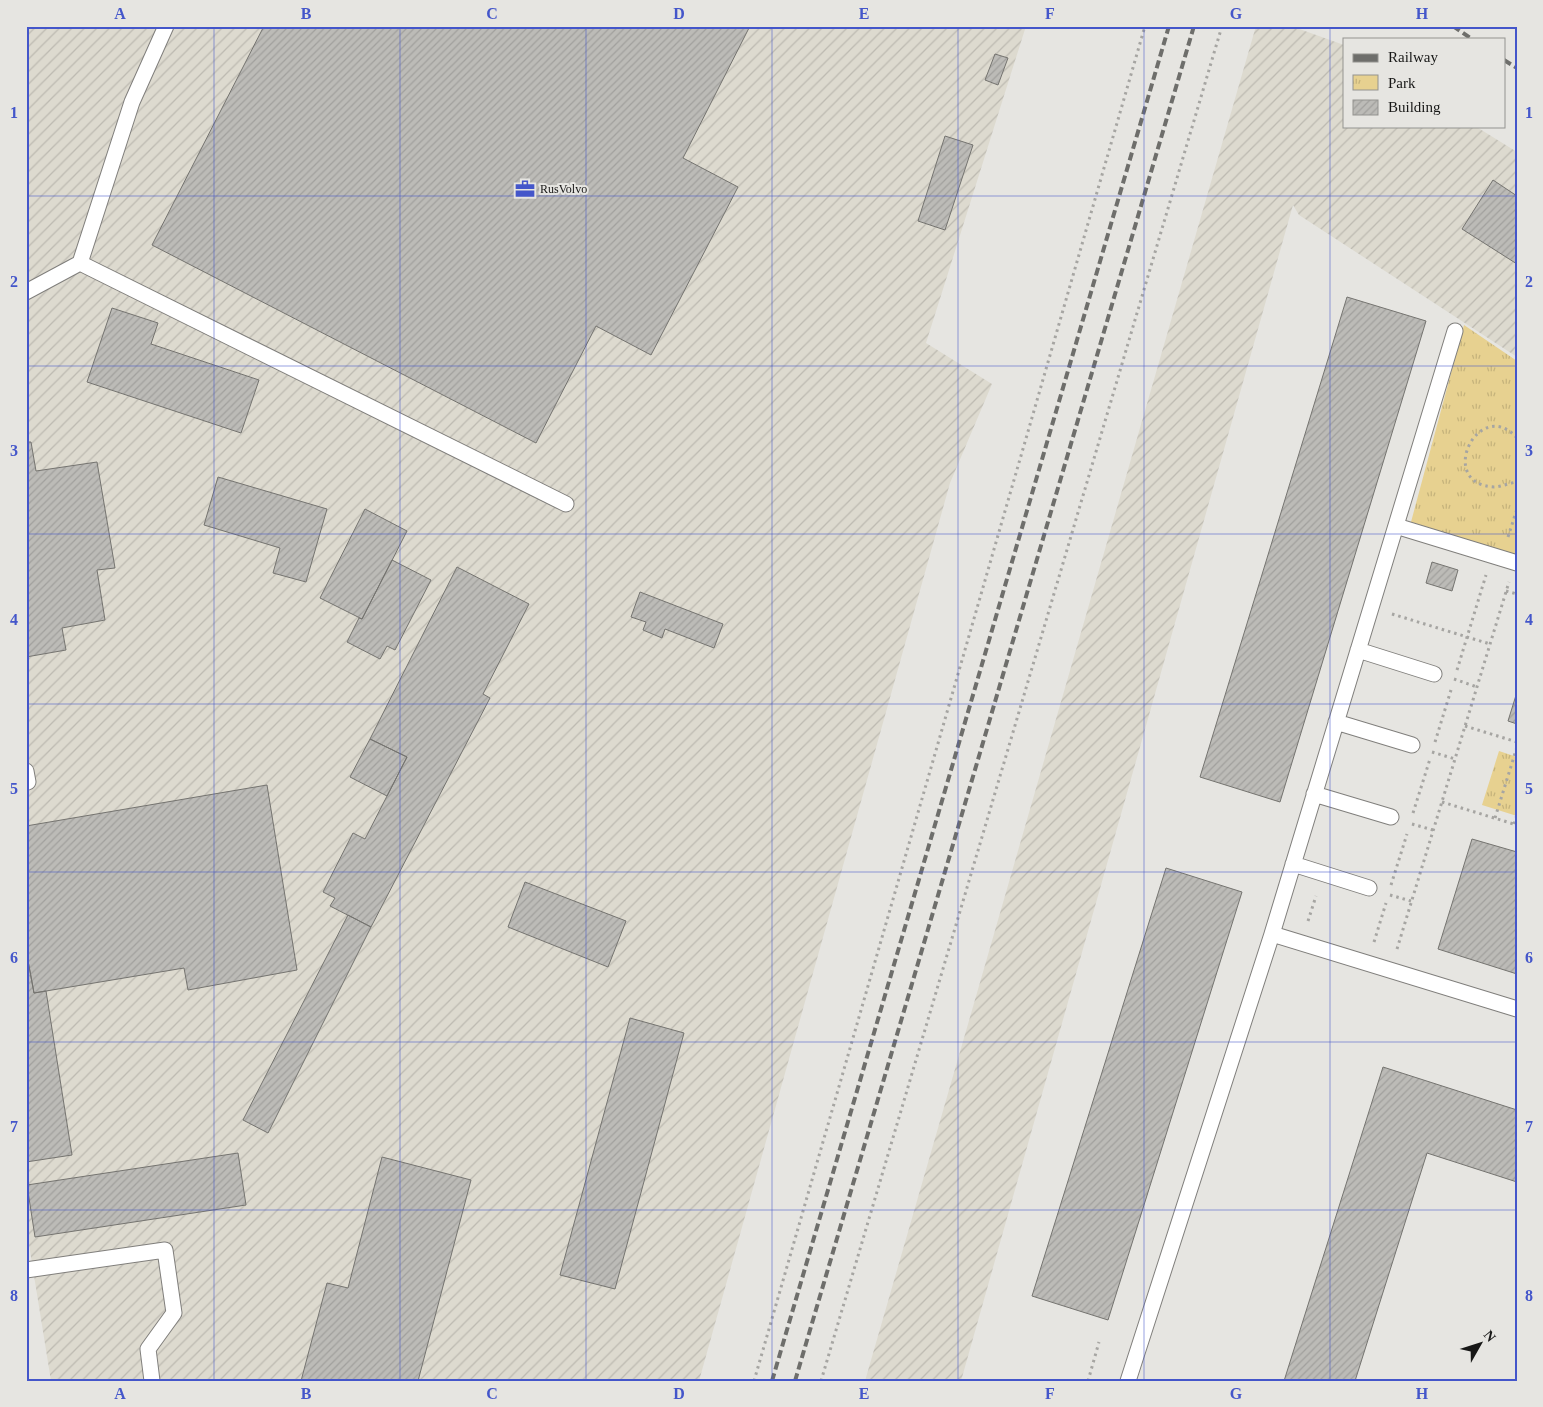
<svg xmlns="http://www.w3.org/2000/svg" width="1543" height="1407" font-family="'Times New Roman',serif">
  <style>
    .industrial { fill: url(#industrial-furrows) }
    .park { fill: url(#park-tufts) }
    .building { fill: url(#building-hatch); stroke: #757470 }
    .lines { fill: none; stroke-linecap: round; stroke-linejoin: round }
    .lane-casing { stroke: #807f7c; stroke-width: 17 }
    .path { stroke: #a6a5a2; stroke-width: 3; stroke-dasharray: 2.5 4; stroke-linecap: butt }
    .lane { stroke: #fff; stroke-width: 15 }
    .rail { stroke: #6e6e6b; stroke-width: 4; stroke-dasharray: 8 4; stroke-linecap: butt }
    .grid { fill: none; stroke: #4456ca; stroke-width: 1; stroke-opacity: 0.55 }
    .labels { text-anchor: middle; stroke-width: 4; stroke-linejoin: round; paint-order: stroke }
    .poi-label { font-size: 12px; fill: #171716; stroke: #e6e5e1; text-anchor: start }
    .neatline { fill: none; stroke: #4456ca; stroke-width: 2 }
    .grid-label { font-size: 16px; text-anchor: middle; font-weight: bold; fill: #4456ca }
  </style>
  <defs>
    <pattern id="industrial-furrows" width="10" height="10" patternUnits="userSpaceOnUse" patternTransform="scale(1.25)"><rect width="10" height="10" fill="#dddacf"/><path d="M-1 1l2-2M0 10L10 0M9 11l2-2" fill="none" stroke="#bdbab1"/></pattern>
    <pattern id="park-tufts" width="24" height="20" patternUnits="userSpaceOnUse" patternTransform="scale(1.25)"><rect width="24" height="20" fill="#e7d190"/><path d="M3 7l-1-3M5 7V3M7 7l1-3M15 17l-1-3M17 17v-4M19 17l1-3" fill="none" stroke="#c5b37b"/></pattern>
    <pattern id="building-hatch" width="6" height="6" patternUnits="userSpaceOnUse" patternTransform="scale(1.25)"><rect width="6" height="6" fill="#bcbbb7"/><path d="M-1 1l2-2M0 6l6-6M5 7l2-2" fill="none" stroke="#a1a09d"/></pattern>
  </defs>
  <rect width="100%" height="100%" fill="#e6e5e1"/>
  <path class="industrial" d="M26 26H1026L926 343 992 384 950 483 699 1381H51L26 1226Z
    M1256 26H1291L1344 45V126H1475L1517 152V357L1299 215 1293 205 961 1381H865Z"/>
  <path class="park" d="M1464 325 1517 361V555L1411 522Z
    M1499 751 1517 757V816L1482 805Z"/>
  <path class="building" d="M264 26H750L683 158 738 187 651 355 596 326 536 443 152 245Z
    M995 54 1008 58 998 85 985 80Z
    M945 136 973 145 945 230 918 221Z
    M1493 180 1517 196V264L1462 229Z
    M1347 297 1426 321 1280 802 1200 777Z
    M112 308 158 323 151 344 259 380 241 433 87 382Z
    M26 442H31L36 471 97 462 115 568 97 570 105 620 62 628 66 650 26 657Z
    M218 477 327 509 306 582 273 573 280 548 204 525Z
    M365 509 407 531 362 619 320 598Z
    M392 560 431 580 395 650 387 646 380 659 347 642 359 618 362 619Z
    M1432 562 1458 570 1452 591 1426 583Z
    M457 567 529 604 483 694 490 698 371 927 330 906 335 898 323 892 353 833 365 839 407 757 370 739Z
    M640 592 723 624 714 648 665 629 662 638 643 630 646 622 631 617Z
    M1517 692V724L1508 721Z
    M370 739 407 757 387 796 350 777Z
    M267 785 297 970 188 990 184 968 34 993 26 950V826Z
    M1472 839 1517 852V974L1438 949Z
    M1166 868 1242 892 1108 1320 1032 1296Z
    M525 882 626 921 608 967 508 927Z
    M348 915 371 927 268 1133 243 1120Z
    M26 950 34 993 46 991 72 1155 26 1162Z
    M630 1018 684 1033 615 1289 560 1275Z
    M1383 1067 1517 1110V1182L1427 1153 1355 1381H1284Z
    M238 1153 246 1205 35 1237 27 1185Z
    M382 1157 471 1180 418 1381H301L327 1283 348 1288Z"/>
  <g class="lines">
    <defs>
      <path id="lane" d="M80 263 132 102 166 26
        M26 292 80 263 566 504
        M1455 331 1272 934 1517 1009
        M1396 526 1517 563
        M1358 650 1434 674
        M1336 722 1412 745
        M26 771 28 782H26
        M1314 794 1391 817
        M1293 864 1369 888
        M26 1270 165 1250 174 1313 148 1349 152 1381
        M1128 1381 1272 934"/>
    </defs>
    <use href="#lane" class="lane-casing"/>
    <path class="path" d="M1301 26 1302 30
      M1517 438C1479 395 1435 484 1494 487 1501 487 1509 483 1517 482
      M1508 537 1517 509
      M1506 591 1517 594
      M1392 614 1490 644
      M1457 670 1486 575
      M1454 679 1477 687
      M1465 726 1517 742
      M1435 742 1451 690
      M1432 752 1455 759
      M1442 802 1517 825
      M1413 813 1430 759
      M1495 818 1517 747
      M1412 824 1433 830
      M1514 824 1517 815
      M1391 885 1407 834
      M1390 895 1411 901
      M1308 921 1316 896
      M1374 942 1386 903
      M1397 949 1509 582
      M754 1381 1145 26
      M821 1381 1222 26
      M1088 1381 1099 1342"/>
    <use href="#lane" class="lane"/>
    <path class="rail" d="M1453 26 1472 39
      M1504 60 1517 68
      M772 1381 1169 26
      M795 1381 1194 26"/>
  </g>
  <path class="grid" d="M214 26V1381M400 26V1381M586 26V1381M772 26V1381M958 26V1381M1144 26V1381M1330 26V1381M26 196H1517M26 366H1517M26 534H1517M26 704H1517M26 872H1517M26 1042H1517M26 1210H1517"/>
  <defs>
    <symbol id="office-bare" viewBox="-9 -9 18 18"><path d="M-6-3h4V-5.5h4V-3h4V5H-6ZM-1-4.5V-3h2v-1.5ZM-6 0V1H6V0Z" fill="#4456ca" stroke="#e6e5e1" stroke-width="2.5" paint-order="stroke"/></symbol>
  </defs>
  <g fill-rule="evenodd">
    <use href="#office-bare" x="511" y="175" width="28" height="28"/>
  </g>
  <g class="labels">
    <g class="poi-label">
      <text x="540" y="193">RusVolvo</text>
    </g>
  </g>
  <rect width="1543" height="1407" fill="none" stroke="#e6e5e1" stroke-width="55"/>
  <rect x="1343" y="38" width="162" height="90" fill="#e6e5e1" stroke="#939390"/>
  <rect x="1353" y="54" width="25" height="8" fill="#6e6e6b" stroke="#939390"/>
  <text x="1388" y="62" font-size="15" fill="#171716">Railway</text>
  <rect x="1353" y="75" width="25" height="15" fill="url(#park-tufts)" stroke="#939390"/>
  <text x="1388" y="88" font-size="15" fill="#171716">Park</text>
  <rect x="1353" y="100" width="25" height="15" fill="url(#building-hatch)" stroke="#939390"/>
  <text x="1388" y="112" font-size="15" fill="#171716">Building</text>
  <g transform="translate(1480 1344) rotate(51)" stroke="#e6e5e1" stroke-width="4" paint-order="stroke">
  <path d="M0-4L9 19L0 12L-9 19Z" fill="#171716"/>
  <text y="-8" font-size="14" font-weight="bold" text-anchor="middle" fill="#171716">N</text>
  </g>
  <rect x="28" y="28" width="1488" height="1352" class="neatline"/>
  <g class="grid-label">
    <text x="120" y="19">A</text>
    <text x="306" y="19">B</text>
    <text x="492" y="19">C</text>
    <text x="679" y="19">D</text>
    <text x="864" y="19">E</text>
    <text x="1050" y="19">F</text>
    <text x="1236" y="19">G</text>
    <text x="1422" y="19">H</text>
    <text x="14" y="118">1</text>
    <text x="1529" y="118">1</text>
    <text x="14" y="287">2</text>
    <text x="1529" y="287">2</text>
    <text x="14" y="456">3</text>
    <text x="1529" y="456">3</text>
    <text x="14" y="625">4</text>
    <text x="1529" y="625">4</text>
    <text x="14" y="794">5</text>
    <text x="1529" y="794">5</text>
    <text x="14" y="963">6</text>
    <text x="1529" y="963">6</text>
    <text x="14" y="1132">7</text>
    <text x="1529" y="1132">7</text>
    <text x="14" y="1301">8</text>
    <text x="1529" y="1301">8</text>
    <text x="120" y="1399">A</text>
    <text x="306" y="1399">B</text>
    <text x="492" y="1399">C</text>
    <text x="679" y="1399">D</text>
    <text x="864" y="1399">E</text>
    <text x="1050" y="1399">F</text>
    <text x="1236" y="1399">G</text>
    <text x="1422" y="1399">H</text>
  </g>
</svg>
